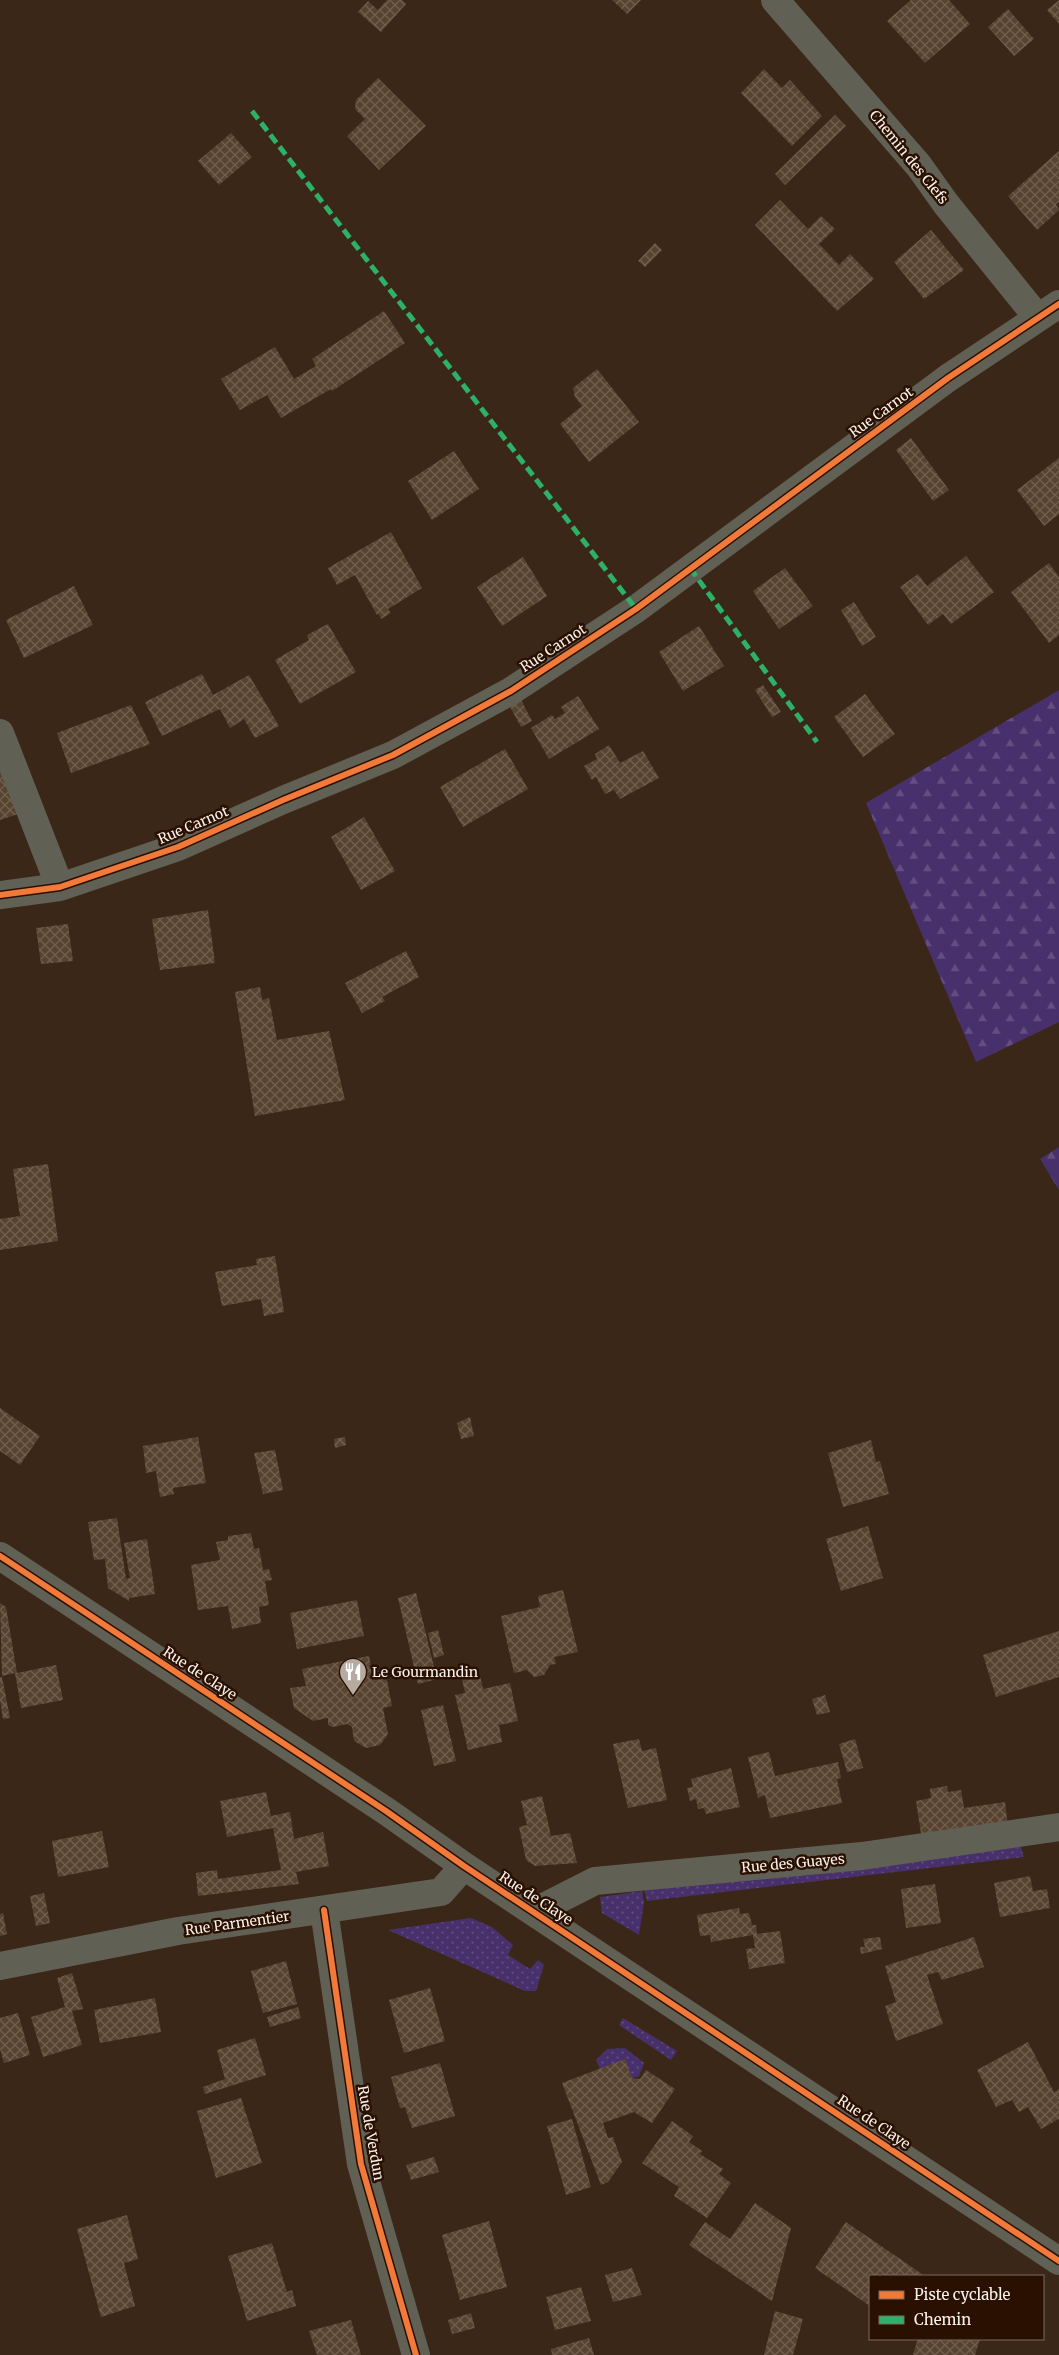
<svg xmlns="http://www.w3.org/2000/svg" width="1059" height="2355" font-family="Merriweather,serif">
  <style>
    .grass { fill: url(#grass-dots) }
    .forest { fill: url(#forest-firs) }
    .building { fill: url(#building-cross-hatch) }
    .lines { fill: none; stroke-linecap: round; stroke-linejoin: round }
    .minor { stroke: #616055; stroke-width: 28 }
    .quiet { stroke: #2db169; stroke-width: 5; stroke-dasharray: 10 5; stroke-linecap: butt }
    .cycleway-casing { stroke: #2a1000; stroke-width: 9 }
    .cycleway { stroke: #f17a3a; stroke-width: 6 }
    .labels { text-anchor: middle; stroke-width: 5; stroke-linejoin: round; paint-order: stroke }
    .street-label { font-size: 14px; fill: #f9f2ec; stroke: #2a1000 }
    .poi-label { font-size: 14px; fill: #f9f2ec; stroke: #2a1000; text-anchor: start }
  </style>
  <defs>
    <pattern id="grass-dots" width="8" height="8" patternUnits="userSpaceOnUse" patternTransform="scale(1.25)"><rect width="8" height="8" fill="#48306c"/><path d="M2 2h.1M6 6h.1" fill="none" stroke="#634e81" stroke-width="1.8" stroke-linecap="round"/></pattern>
    <pattern id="forest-firs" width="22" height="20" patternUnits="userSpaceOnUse" patternTransform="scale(1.25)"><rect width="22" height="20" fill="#48306c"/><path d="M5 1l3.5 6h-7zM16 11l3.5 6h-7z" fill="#634e81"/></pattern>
    <pattern id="building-cross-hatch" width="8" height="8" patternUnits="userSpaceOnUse" patternTransform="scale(1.25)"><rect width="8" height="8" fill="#584331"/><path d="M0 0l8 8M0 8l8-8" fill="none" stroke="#715f4f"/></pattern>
  </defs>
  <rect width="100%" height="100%" fill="#3a2717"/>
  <path class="grass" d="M1021 1847 1024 1857 647 1901 644 1889 867 1866Z
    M642 1891 644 1902 639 1935 602 1913 600 1897Z
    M471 1918 492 1927 513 1945 508 1955 530 1969 538 1960 544 1965 536 1991H525L388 1930Z
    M623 2018 677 2051 671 2060 619 2025Z
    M625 2048 644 2063 639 2076 632 2078 600 2069 596 2060 607 2049Z"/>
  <path class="forest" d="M1059 690V1022L976 1062 866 803Z
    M1059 1147V1190L1040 1159Z"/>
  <path class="building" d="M387 0H402L406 4 381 32 358 12 368 1 378 10Z
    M612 0H641L627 14Z
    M911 0H949L970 24 925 63 887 21Z
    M1059 0V24L1047 10Z
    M1008 9 1034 39 1014 56 988 27Z
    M764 69 782 88 790 80 822 116 792 146 741 93Z
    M378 78 426 126 379 170 347 136 365 119 355 109 356 100Z
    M835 115 846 126 785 185 775 174Z
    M231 133 252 157 219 185 198 161Z
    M1059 151V202L1056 204 1059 210 1037 230 1008 196Z
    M780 200 808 229 821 216 835 229 819 244 839 265 850 254 874 279 837 311 755 225Z
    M931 230 964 270 924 299 894 262Z
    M655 243 662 250 645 267 638 261Z
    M384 311 405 343 332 391 331 389 281 418 267 395 240 410 221 379 275 347 294 379 316 366 312 359Z
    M597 369 639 422 589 462 560 424 582 406 575 397 573 388Z
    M911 438 949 490 933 501 896 450Z
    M454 451 479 489 432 520 408 481Z
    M1059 458V514L1044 526 1017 490Z
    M391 532 422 588 388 609 391 613 381 619 379 614 377 615 355 575 337 585 328 568Z
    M966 556 994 592 951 624 943 614 928 625 900 587 918 574 927 586Z
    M523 557 547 596 502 626 477 587Z
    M1049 563 1059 577V635L1049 643 1011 592Z
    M785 568 813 606 779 629 753 591Z
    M74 586 93 625 24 658 6 620Z
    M854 602 876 637 862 646 841 610Z
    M328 624 356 672 300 704 275 660 309 640 307 635Z
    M699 626 724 666 683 691 659 652Z
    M202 674 213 695 249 675 279 726 255 738 244 719 230 728 220 709 162 736 145 702Z
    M763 685 781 712 772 717 755 690Z
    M865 694 895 734 863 757 834 717Z
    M519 696 532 721 521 727 508 703Z
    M578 696 599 729 549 759 531 728 552 715 555 719 565 713 561 707Z
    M131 705 150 744 71 773 57 733Z
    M609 745 620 763 643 751 659 778 620 799 614 790 605 794 596 777 592 780 584 766 597 759 595 754Z
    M505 749 528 789 463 827 440 787Z
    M0 770 18 814 0 820Z
    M364 817 395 871 361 890 331 837Z
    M208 910 215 963 160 970 152 919Z
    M68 924 73 961 41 964 36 928Z
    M406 951 419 977 382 997 385 1001 362 1013 345 983Z
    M260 987 262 1000 269 998 277 1040 329 1031 345 1100 255 1116 235 992Z
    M48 1164 58 1241 0 1250V1219L20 1216 13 1169Z
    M275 1256 284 1312 264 1316 261 1299 222 1306 215 1272 257 1265 256 1259Z
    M0 1408 40 1436 20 1465 0 1451Z
    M470 1417 474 1436 461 1439 457 1423Z
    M198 1437 206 1483 173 1488 174 1494 160 1497 156 1471 146 1473 143 1446Z
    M345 1437 346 1445 335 1448 334 1439Z
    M871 1440 876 1462 880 1461 889 1494 843 1507 828 1453Z
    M275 1450 283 1490 263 1494 254 1453Z
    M117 1518 126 1579 130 1578 124 1543 147 1539 155 1594 129 1598V1601L108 1588 105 1559 94 1560 88 1522Z
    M868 1526 883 1578 841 1591 826 1539Z
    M251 1533 254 1549 259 1548 263 1570 269 1569 272 1580 265 1581 269 1605 259 1607 261 1623 232 1629 228 1606 198 1610 191 1565 220 1560 216 1542 228 1540V1536Z
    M563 1590 578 1652 554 1657 556 1664 550 1665 544 1675 534 1677 527 1670 514 1673 501 1616 540 1607 538 1596Z
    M416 1593 437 1679 418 1684 398 1598Z
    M357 1600 364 1636 297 1649 290 1613Z
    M0 1603 6 1607 17 1673 56 1665 63 1700 21 1708 15 1673 2 1676Z
    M438 1630 444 1655 434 1658 428 1633Z
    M1059 1631V1677L996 1697 983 1655Z
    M369 1656 372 1672 385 1670 392 1706 383 1708 388 1734 380 1745 366 1748 354 1741 352 1727 347 1724 333 1727 328 1725V1718L313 1721 294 1708 290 1688 306 1686 302 1669Z
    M480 1676 483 1689 510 1683 518 1721 499 1725 502 1742 468 1750 455 1695 465 1693 462 1679Z
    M0 1677H2L10 1718 3 1719 0 1700Z
    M825 1695 830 1712 817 1715 812 1699Z
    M443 1705 456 1761 434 1766 421 1710Z
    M639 1739 642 1751 656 1748 667 1800 628 1808 613 1744Z
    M855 1739 863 1768 847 1772 839 1744Z
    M769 1752 775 1776 838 1762 841 1778 837 1779 842 1803 770 1818 765 1795 758 1798 748 1757Z
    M731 1768 740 1807 706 1814 704 1808 698 1809 696 1799 690 1801 687 1788 693 1787 691 1779Z
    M947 1786 948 1792 961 1790 964 1808 1005 1802 1008 1827 922 1840 916 1801 931 1798 930 1789Z
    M266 1792 271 1816 290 1812 294 1839 323 1832 329 1866 296 1872 299 1884 198 1896 196 1873 217 1870 218 1879 281 1870 273 1828 227 1837 220 1801Z
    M542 1796 551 1836 570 1833 577 1863 535 1866 526 1860 519 1827 527 1825 521 1801Z
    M102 1831 109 1867 58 1877 52 1841Z
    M1030 1876 1033 1891 1047 1889 1050 1908 1000 1917 994 1883Z
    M935 1884 941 1923 906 1928 901 1889Z
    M44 1893 50 1923 36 1926 30 1896Z
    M739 1908 740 1914 749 1913 752 1925H756L757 1934 780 1931 785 1963 749 1969 746 1949 755 1948 753 1935 711 1942 710 1935 700 1936 697 1915Z
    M3 1913 7 1934 0 1936V1914Z
    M880 1937 882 1949 861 1954 860 1947H865L863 1939Z
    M974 1937 984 1967 942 1980 938 1972 927 1975 943 2024 896 2041 885 2006 896 2002 885 1966Z
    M286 1961 297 2004 263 2013 251 1971Z
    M72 1973 83 2009 72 2011 82 2045 43 2057 31 2017 65 2007 57 1978Z
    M430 1988 445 2041 404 2053 389 2000Z
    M155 1998 161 2032 100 2043 94 2010Z
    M298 2007 301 2018 270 2027 267 2017Z
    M18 2013 30 2055 4 2063 0 2049V2018Z
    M255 2038 266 2075 205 2094 203 2087 225 2079 217 2050Z
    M1028 2042 1054 2092 1059 2089V2119L1041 2129 1028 2107 1019 2112 1012 2100 996 2107 977 2070Z
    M625 2059 632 2078 640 2079 646 2070 675 2089 652 2123 634 2112 603 2123 608 2138 613 2137 622 2162 608 2182 601 2185 562 2083Z
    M440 2063 455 2116 412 2128 405 2107 400 2108 391 2077Z
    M241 2098 262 2163 216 2178 197 2111Z
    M572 2119 591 2187 566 2195 547 2126Z
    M672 2121 693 2136 689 2142 702 2151 700 2154 723 2169 719 2174 731 2183 707 2218 674 2196 679 2187 642 2163Z
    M434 2157 439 2172 411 2180 406 2165Z
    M755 2203 791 2228 772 2301 689 2245 705 2222 730 2239Z
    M127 2215 138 2259 124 2263 135 2306 101 2317 77 2229Z
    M489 2221 507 2287 460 2300 442 2235Z
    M846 2222 922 2274 921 2276H870V2306L815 2268Z
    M272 2243 287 2292 292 2290 296 2306 247 2321 228 2256Z
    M632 2268 642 2295 613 2302 605 2275Z
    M581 2287 591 2321 555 2330 546 2297Z
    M775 2311 803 2319 793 2355H764Z
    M471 2313 475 2328 452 2334 448 2320Z
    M351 2320 361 2355H317L309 2331Z
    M589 2338 594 2355H552L551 2349Z
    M918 2339H980L975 2355H915L913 2354Z"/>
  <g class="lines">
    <path class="minor" d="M775 0 919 166 946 204 1038 318
      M0 733 60 887
      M0 895 60 887 178 847 283 800 393 755 511 691 636 609 948 378 1059 304
      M0 1556 386 1811 464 1866 1059 2261
      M324 1910 361 2164 416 2355
      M534 1912 595 1881 862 1856 1059 1827
      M0 1966 178 1931 441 1892 464 1866"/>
    <path class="quiet" d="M252 111 636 609
      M690 568 817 742"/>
    <defs>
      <path id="cycleway" d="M0 895 60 887 178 847 283 800 393 755 511 691 636 609 948 378 1059 304
        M0 1556 386 1811 464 1866 1059 2261
        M324 1910 361 2164 416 2355"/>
    </defs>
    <use href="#cycleway" class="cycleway-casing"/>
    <use href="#cycleway" class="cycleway"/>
  </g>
  <defs>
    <symbol id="restaurant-pin" viewBox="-11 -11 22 30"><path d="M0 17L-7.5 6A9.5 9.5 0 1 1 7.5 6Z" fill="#b6aba1" stroke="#2a1000"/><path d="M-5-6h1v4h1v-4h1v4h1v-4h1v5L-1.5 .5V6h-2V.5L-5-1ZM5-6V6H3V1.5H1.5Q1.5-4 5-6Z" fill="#fff"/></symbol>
  </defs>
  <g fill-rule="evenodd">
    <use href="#restaurant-pin" x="337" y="1656" width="32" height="43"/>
  </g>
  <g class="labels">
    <g class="street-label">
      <text transform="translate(909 157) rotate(51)" y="5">Chemin des Clefs</text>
      <text transform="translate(881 412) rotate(-36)" y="5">Rue Carnot</text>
      <text transform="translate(553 648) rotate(-33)" y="5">Rue Carnot</text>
      <text transform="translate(193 825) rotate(-23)" y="5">Rue Carnot</text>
      <text transform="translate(200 1673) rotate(33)" y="5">Rue de Claye</text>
      <text transform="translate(793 1863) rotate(-5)" y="5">Rue des Guayes</text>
      <text transform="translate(536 1898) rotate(33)" y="5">Rue de Claye</text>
      <text transform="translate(237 1923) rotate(-8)" y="5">Rue Parmentier</text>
      <text transform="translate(874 2122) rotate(34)" y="5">Rue de Claye</text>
      <text transform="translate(371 2133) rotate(80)" y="5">Rue de Verdun</text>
    </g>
    <g class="poi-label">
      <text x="372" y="1677">Le Gourmandin</text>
    </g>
  </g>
  <rect x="869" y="2275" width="175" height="65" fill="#2a1000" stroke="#7d6a5e"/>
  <rect x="879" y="2291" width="25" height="8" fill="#f17a3a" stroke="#7d6a5e"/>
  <text x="914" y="2300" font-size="15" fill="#f9f2ec">Piste cyclable</text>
  <rect x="879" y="2316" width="25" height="8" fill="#2db169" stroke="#7d6a5e"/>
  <text x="914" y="2325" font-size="15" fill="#f9f2ec">Chemin</text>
</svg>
